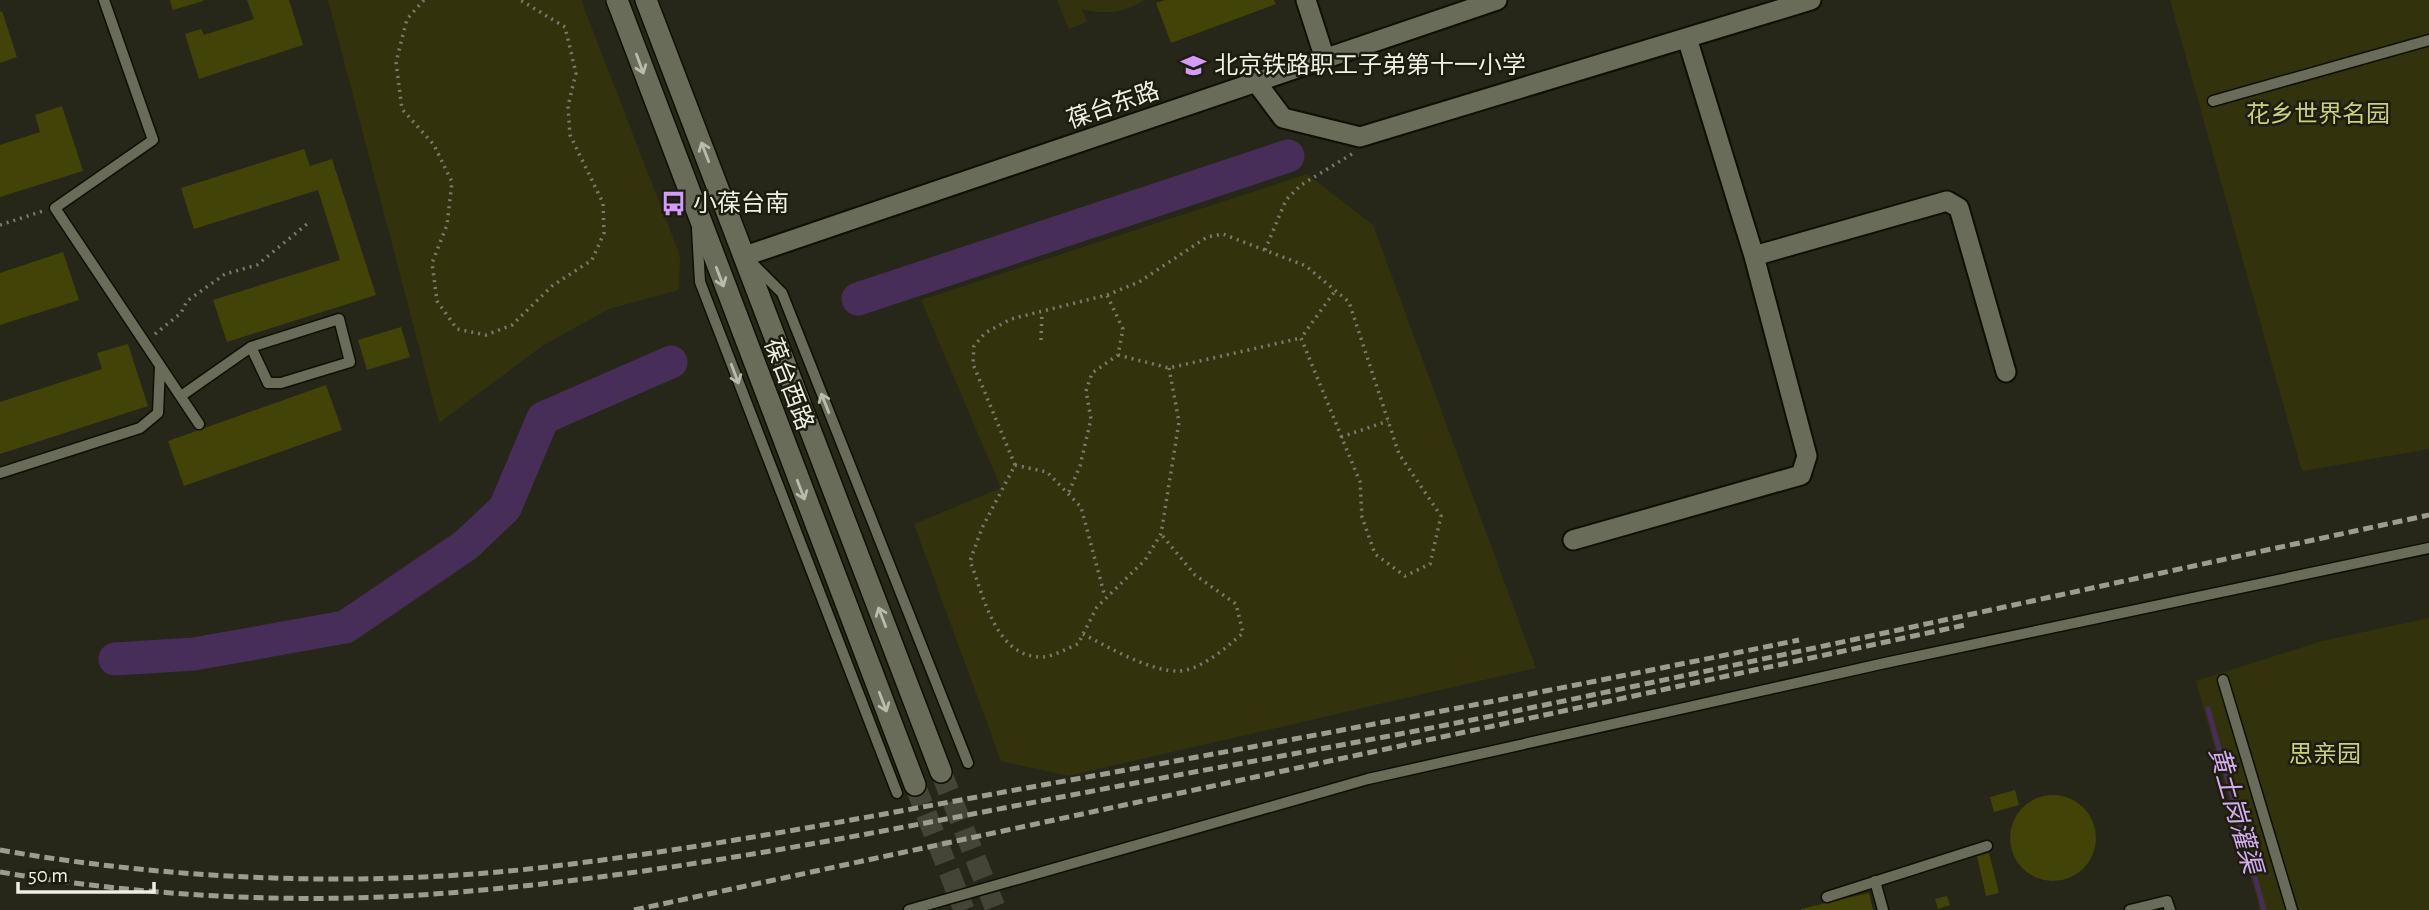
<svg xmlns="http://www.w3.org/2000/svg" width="2429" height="910" font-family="'Alegreya Sans','Noto Sans SC',sans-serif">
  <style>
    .green { fill: #32330c }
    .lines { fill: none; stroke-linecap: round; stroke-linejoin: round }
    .stream { stroke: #462e58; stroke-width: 5 }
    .river { stroke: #462e58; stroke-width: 33 }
    .building { fill: #424306 }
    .secondary-tunnel { stroke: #444537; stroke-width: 21; stroke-dasharray: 21 10; stroke-linecap: butt }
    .service-casing { stroke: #0f0f03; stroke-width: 13 }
    .minor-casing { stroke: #0f0f03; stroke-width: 23 }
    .tertiary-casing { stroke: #0f0f03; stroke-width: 24 }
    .path { stroke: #7a7b6e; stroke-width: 3.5; stroke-dasharray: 2 5; stroke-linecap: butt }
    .service { stroke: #6a6c5a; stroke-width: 10 }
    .minor { stroke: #6a6c5a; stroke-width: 19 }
    .tertiary { stroke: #6a6c5a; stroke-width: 21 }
    .rail { stroke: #9c9d90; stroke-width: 5; stroke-dasharray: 10 5; stroke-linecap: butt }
    .oneway { stroke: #b9bbad }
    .labels { text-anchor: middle; stroke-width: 5; stroke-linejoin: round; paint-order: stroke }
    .poi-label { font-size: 24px; fill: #eeefe5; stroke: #1c1d0e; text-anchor: start }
    .street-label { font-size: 24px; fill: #eeefe5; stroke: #1c1d0e }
    .park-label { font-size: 24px; fill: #cbd07b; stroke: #1c1d0e }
    .water-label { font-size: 26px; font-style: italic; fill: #d5acf4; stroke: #1c1d0e }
  </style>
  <rect width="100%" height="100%" fill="#262718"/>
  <path class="green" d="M328 0H581L680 256 679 290 609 309 542 346 439 423Z
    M1057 0H1144C1124 13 1106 15 1082 9L1087 22 1069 29Z
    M2170 0H2429V449L2302 471Z
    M1307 174 1373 225 1536 668 1068 776 1001 761 914 524 1001 488 921 300Z
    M2429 618V910H2260L2196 681 2322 641Z"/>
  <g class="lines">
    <path class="stream" d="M2208 709 2264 910"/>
    <path class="river" d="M858 299 1288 156
      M115 659 194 654 345 627 466 545 505 508 543 418 671 362"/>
  </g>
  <path class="building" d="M170 0H203V1L173 10Z
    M247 0H289L303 45 199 79 185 34 201 29 204 35 254 19Z
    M1165 0H1274L1276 4 1171 43 1156 3Z
    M2 11 17 57 0 63V12Z
    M62 106 83 171 0 197V145L40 132 35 115Z
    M304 149 310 166 332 159 376 295 227 342 213 300 340 260 318 190 194 229 181 188Z
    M63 252 79 300 0 325V273Z
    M401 327 410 357 367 370 358 340Z
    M128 344 148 406 0 454V402L102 369 97 353Z
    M326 385 342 430 184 486 168 441Z
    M2015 790 2019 805 1994 812 1990 797Z
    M2010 838a43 43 0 1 1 86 0a43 43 0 1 1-86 0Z
    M1989 853 1999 893 1986 896 1977 856Z
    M1869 893 1873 910H1801V909Z
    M1947 896 1950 905 1938 909 1935 899Z"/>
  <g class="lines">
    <path class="secondary-tunnel" d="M941 772 996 910
      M915 785 964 910"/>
    <defs>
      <path id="service" d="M104 0 153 140 55 208 199 424
        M2213 101 2429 40
        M697 229 700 282 897 793
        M753 264 782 293 968 763
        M181 396 251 347 339 319 350 362 281 383H268L251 347
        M0 473 140 428 158 413 160 366
        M2223 680 2292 910
        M1875 881 1883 910
        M1827 897 1987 846
        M909 910 1368 779 1885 663 2429 548
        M2130 910 2167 901 2170 910"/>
      <path id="minor" d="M1306 0 1325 59
        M1256 82 1283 118 1360 137 1811 0
        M745 256 1497 0
        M1754 256 1947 201 1959 208 2006 372
        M1573 540 1801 475 1807 456 1754 256 1687 38"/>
      <path id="tertiary" d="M617 0 915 785
        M646 0 941 772"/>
    </defs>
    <use href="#service" class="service-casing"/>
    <use href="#minor" class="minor-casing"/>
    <use href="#tertiary" class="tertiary-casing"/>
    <path class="path" d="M424 0 407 19 396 62 402 109 434 145 452 182 447 225 432 263 437 301 457 329 486 335 512 325 552 286 592 260 604 233 603 203 570 135 568 106 576 73 565 27 520 0
      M0 225 43 211
      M1265 250 1286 200 1301 185 1352 154
      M155 334 181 313 187 301 225 274 257 265 307 224
      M1041 340 1042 312
      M1118 355 1169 368 1301 338
      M1169 368 1179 422 1161 534 1145 560 1097 607 1078 644C1068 648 1054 656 1043 657 995 658 984 596 970 561L982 528 1015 465 973 364 974 346 985 333 1011 319 1107 295 1139 282 1207 237 1223 234 1306 266 1349 302 1399 454 1441 516 1430 564 1405 576 1375 554 1362 517 1360 482 1301 338 1335 291
      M1341 437 1388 421
      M1015 465 1047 472 1081 507 1105 597
      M1069 492 1080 466 1091 419 1086 391 1092 373 1118 355 1123 329 1107 295
      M1083 634C1108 647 1151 672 1179 671 1201 670 1227 647 1243 633L1236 604 1195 575 1161 534"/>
    <use href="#service" class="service"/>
    <use href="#minor" class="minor"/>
    <use href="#tertiary" class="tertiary"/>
    <path class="rail" d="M0 850C179 881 367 888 547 867 708 848 867 817 1026 788 1284 742 1542 693 1799 640
      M0 872C137 895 281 904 420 895 659 879 895 828 1130 784 1252 761 1374 740 1496 715 1807 651 2118 582 2429 515
      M634 910 1965 625"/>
  </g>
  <defs><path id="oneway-shaft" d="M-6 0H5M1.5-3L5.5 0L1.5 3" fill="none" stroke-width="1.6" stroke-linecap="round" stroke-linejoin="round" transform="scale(1.75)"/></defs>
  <g class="oneway">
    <use href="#oneway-shaft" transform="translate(640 64) rotate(70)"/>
    <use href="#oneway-shaft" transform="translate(705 152) rotate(-111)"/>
    <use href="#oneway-shaft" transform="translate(720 277) rotate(69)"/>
    <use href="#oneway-shaft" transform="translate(735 374) rotate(69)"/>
    <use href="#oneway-shaft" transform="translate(825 403) rotate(-112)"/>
    <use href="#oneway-shaft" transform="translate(801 490) rotate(69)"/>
    <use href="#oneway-shaft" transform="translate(882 617) rotate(-111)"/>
    <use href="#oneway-shaft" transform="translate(883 702) rotate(69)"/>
  </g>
  <defs>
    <symbol id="school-bare" viewBox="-9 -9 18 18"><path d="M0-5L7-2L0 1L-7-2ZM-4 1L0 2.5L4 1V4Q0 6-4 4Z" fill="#d39cfc" stroke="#1c1d0e" stroke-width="2.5" paint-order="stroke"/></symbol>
    <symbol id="bus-bare" viewBox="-9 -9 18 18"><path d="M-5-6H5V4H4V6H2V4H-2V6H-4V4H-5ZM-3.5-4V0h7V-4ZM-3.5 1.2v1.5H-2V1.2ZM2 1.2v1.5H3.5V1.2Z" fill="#d39cfc" stroke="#1c1d0e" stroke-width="2.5" paint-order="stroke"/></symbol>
  </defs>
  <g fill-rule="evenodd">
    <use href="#school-bare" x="1176" y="48" width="35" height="35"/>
    <use href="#bus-bare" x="656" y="186" width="35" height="35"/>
  </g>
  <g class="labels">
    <g class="poi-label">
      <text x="1214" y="73">北京铁路职工子弟第十一小学</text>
      <text x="693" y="211">小葆台南</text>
    </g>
    <g class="street-label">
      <text transform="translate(1113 105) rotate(-19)" y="8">葆台东路</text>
      <text transform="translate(789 384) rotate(69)" y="8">葆台西路</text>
    </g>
    <g class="park-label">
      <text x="2318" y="122">花乡世界名园</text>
      <text x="2325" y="762">思亲园</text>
    </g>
    <g class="water-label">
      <text transform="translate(2236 810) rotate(74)" y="9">黄土岗灌渠</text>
    </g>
  </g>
  <path d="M18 882v10h136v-10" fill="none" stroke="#eeefe5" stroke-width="3.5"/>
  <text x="28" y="882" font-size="21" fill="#eeefe5" stroke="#1c1d0e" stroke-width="5" paint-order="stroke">50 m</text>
</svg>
